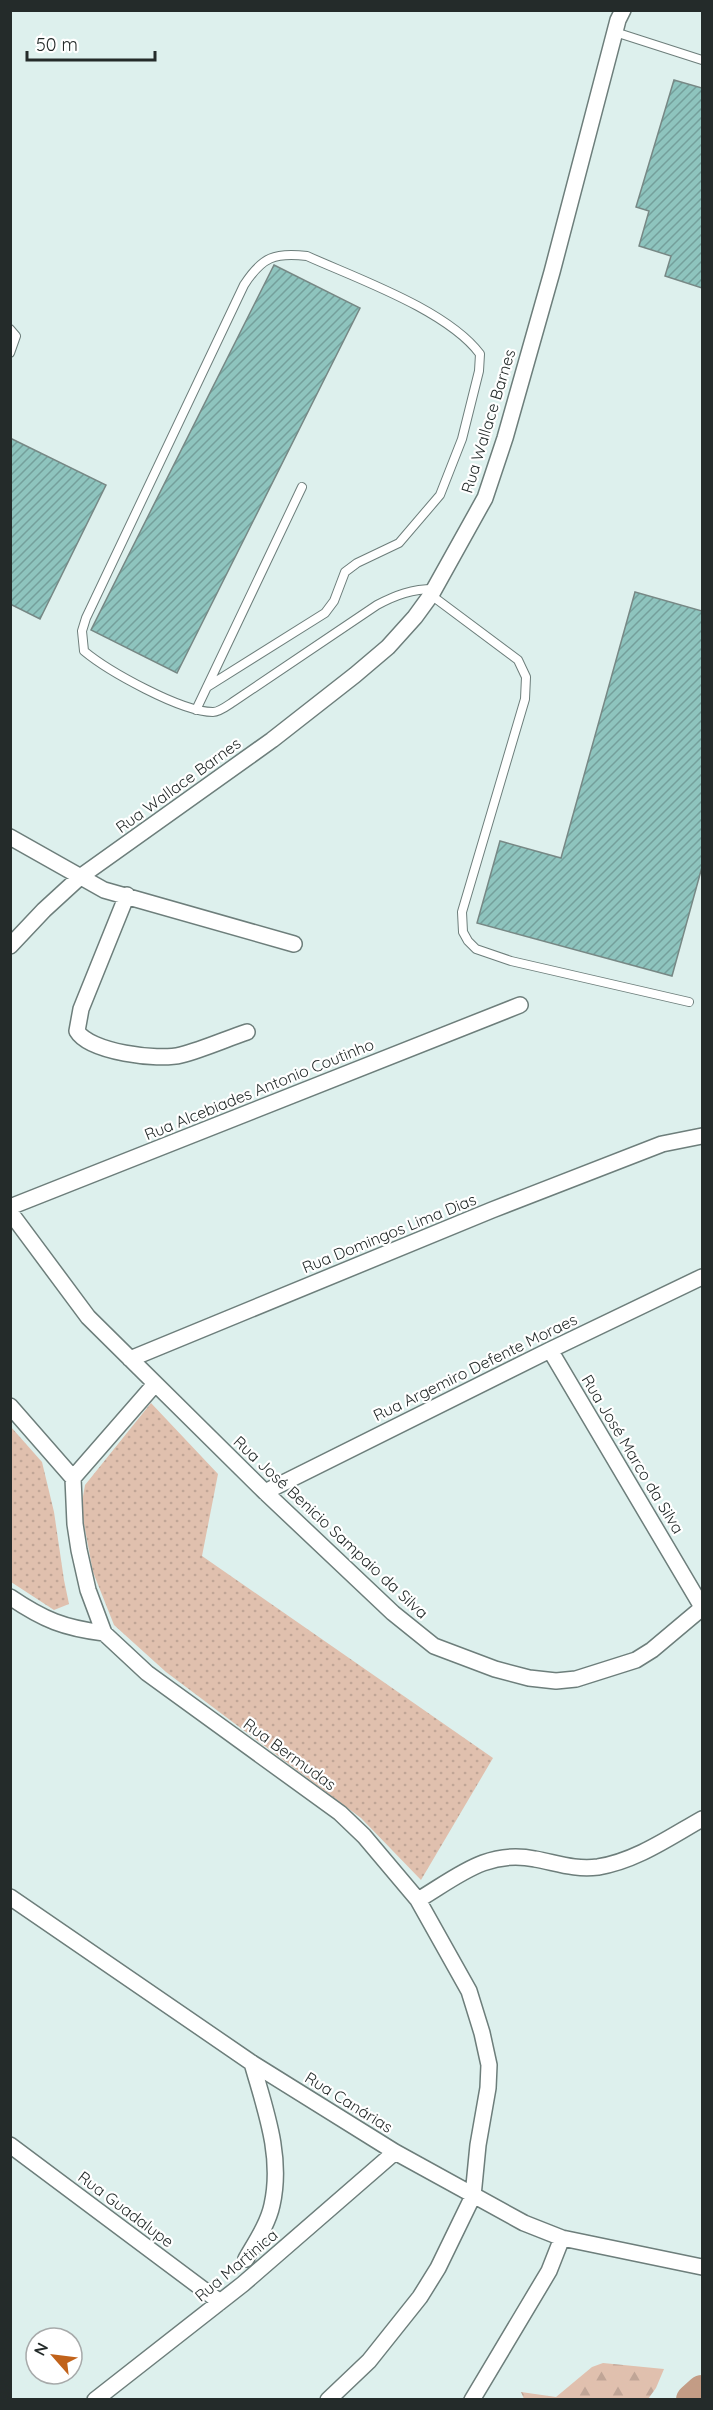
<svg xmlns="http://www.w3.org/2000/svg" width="713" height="2410" font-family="Quicksand,sans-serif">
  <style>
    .green { fill: url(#green-dots) }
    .forest { fill: url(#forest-firs) }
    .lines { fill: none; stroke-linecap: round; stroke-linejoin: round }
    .river { stroke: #c39c85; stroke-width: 32 }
    .building { fill: url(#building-hatch); stroke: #778885; stroke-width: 1.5 }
    .lane-casing { stroke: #6d7e7b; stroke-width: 10 }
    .street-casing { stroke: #6d7e7b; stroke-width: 18 }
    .lane { stroke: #fff; stroke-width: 8 }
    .street { stroke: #fff; stroke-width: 15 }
    .labels { text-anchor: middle; stroke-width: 4.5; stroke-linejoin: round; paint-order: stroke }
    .street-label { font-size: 16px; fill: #242b2a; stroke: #fff }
  </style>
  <defs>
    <pattern id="green-dots" width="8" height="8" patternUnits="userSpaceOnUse" patternTransform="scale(1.5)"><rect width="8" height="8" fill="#e0c0ae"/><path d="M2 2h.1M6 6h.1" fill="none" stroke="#c0a596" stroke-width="1.8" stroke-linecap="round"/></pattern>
    <pattern id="forest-firs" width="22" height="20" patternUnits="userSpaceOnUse" patternTransform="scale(1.5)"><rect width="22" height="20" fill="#e0c0ae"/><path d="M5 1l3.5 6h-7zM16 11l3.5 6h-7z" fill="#c0a596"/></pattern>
    <pattern id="building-hatch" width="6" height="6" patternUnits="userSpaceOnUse" patternTransform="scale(1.5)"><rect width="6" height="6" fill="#8ec4be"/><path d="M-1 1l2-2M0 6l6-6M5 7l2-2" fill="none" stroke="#749f9b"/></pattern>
  </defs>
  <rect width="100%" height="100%" fill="#ddf0ed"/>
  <path class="green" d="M151 1403 218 1474 202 1556 493 1758 421 1880 361 1818 166 1672 114 1625 93 1572 81 1508 85 1485Z
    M11 1427 42 1462 54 1512 64 1580 69 1604 54 1610 11 1582Z"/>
  <path class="forest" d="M603 2363 664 2369 656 2388 648 2399H524L521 2392 556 2397 592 2367Z"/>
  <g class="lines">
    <path class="river" d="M692 2400 702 2391"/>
  </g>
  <path class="building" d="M674 80 702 88V288L665 276 671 256 639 246 649 211 636 207Z
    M274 265 360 308 177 673 91 630Z
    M10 438 106 485 40 619 10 604Z
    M635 592 702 611V867L672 976 477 923 500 841 561 858Z"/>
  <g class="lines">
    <defs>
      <path id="lane" d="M615 32 702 60
        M10 329 16 336 10 353
        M431 595 518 660 526 677 525 699 462 912 463 932 468 941 476 949 511 961 689 1002
        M207 687 325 613 334 601 345 572 357 563 399 543 440 495 462 439 479 371 480 354C447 310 358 279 307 256 275 252 262 257 244 285L86 618 82 631 84 651C108 671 181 712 213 712 219 712 227 706 233 702L377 605C396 595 412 589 434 589
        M196 710 302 487"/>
      <path id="street" d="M10 837 104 890 294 944
        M127 895 81 1009 77 1031C89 1052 158 1061 181 1055 204 1049 226 1039 247 1032
        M10 946 44 910 80 877 272 740 355 675 388 647 415 617 431 595 485 498 505 438 552 272 618 20 623 10
        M10 1207 520 1005
        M10 1212 88 1317 265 1492 393 1613 434 1646 495 1669 529 1678 556 1681 576 1679 636 1660 652 1650 702 1608
        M550 1350 702 1607
        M130 1359 492 1210 662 1144 702 1136
        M155 1384 73 1478 75 1524 79 1550 88 1590 104 1633 147 1673 340 1813 364 1836 418 1900 469 1991 482 2033 489 2065 488 2088 478 2145 473 2196 438 2268 420 2297 369 2361 328 2400
        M10 1406 73 1478
        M265 1492 550 1350 702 1277
        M10 1597C44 1620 64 1628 104 1633
        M10 1897 252 2063 395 2152 524 2223 562 2238 702 2267
        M418 1900C457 1877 487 1849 535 1859 557 1863 575 1870 598 1867 636 1861 670 1837 702 1819
        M10 2145 220 2302
        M246 2259C255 2243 268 2224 272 2205 283 2156 265 2109 252 2063
        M95 2400 243 2284 395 2152
        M472 2400 549 2271 562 2238"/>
    </defs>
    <use href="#lane" class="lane-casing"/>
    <use href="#street" class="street-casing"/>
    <use href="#lane" class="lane"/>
    <use href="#street" class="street"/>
  </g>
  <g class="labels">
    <g class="street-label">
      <text transform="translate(488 421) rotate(-73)" y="6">Rua Wallace Barnes</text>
      <text transform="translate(178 785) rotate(-36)" y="6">Rua Wallace Barnes</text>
      <text transform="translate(259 1089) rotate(-22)" y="6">Rua Alcebiades Antonio Coutinho</text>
      <text transform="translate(389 1233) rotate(-22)" y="6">Rua Domingos Lima Dias</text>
      <text transform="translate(475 1367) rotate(-26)" y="6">Rua Argemiro Defente Moraes</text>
      <text transform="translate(633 1454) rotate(59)" y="6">Rua José Marco da Silva</text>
      <text transform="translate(331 1527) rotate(43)" y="6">Rua José Benicio Sampaio da Silva</text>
      <text transform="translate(290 1754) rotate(36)" y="6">Rua Bermudas</text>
      <text transform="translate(349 2102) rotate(32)" y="6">Rua Canárias</text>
      <text transform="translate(126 2209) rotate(37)" y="6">Rua Guadalupe</text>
      <text transform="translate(236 2265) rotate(-40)" y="6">Rua Martinica</text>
    </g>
  </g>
  <rect width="713" height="2410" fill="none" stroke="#242b2a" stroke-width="24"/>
  <g transform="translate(54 2356) rotate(298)"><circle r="28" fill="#ffffff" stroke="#a7aaaa" stroke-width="1.5"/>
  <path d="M0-4.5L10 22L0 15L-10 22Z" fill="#c1621a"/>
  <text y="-9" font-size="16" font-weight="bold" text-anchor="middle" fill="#242b2a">N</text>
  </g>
  <path d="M27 51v9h128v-9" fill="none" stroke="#242b2a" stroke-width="3"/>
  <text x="36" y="51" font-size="18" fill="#242b2a" stroke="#ffffff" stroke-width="4.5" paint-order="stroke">50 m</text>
</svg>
